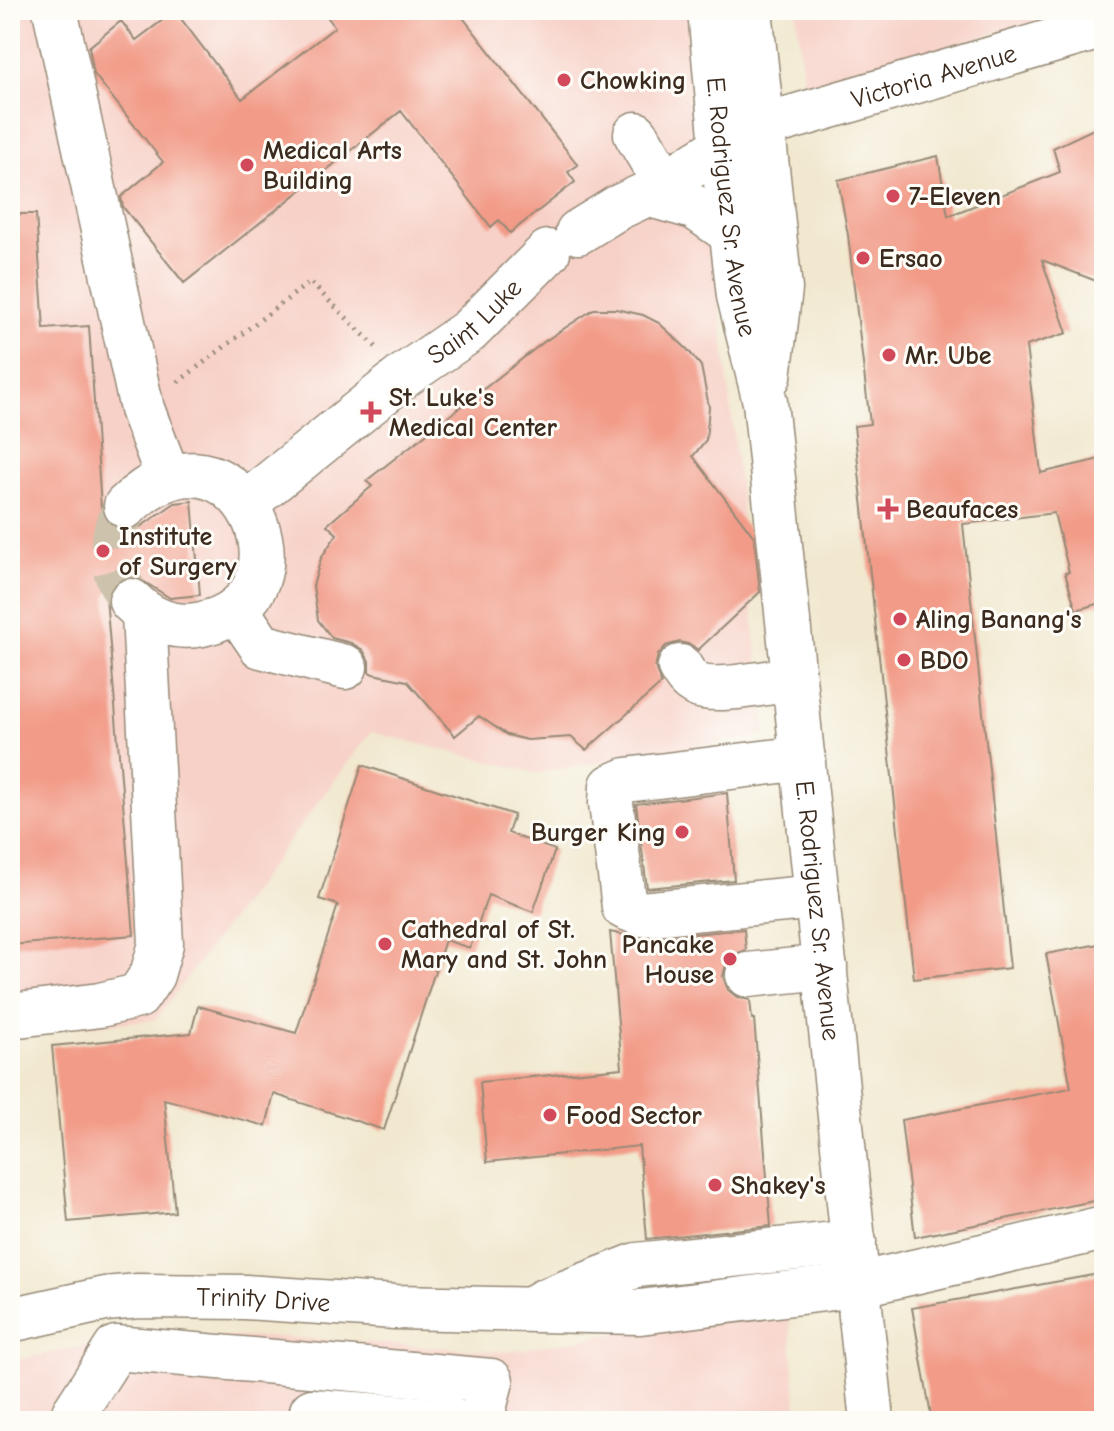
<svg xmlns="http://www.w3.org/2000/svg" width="1114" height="1431" font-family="'Comic Neue',sans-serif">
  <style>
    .built { fill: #f7d1c8 }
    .building { fill: #f29b88 }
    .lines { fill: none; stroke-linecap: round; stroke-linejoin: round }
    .minor-tunnel { stroke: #cdc2ac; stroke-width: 44; stroke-dasharray: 44 22; stroke-linecap: butt }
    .minor-casing { stroke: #968976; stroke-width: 47 }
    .major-casing { stroke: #968976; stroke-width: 47 }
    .path { stroke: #968976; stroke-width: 5; stroke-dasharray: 2 6; stroke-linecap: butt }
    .minor { stroke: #fff; stroke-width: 44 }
    .major { stroke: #fff; stroke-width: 44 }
    .poi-dot { fill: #d1495b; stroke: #fdfcf7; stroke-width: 3 }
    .labels { text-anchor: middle; stroke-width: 6; stroke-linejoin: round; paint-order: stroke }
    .street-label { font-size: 26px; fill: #3b2a1e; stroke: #fdfcf7 }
    .poi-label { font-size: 26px; font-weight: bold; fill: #3b2a1e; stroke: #fdfcf7; text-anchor: start }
  </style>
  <rect width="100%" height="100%" fill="#fdfcf7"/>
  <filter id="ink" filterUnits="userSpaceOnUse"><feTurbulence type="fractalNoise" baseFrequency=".0125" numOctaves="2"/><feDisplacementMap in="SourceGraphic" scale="16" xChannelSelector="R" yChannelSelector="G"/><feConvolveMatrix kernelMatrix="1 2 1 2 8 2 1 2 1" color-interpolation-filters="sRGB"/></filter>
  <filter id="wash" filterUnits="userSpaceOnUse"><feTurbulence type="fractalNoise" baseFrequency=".006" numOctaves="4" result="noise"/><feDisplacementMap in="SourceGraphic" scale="32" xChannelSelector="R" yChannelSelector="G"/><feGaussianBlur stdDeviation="1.8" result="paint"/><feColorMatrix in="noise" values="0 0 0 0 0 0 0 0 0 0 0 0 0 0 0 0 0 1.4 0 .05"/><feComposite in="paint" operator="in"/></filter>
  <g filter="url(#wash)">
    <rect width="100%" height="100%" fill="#f1e8cf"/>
    <path class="built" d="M10 10H688L766 735 537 773 371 732 155 1020 10 1032Z
      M796 10H1075L804 88Z
      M788 1304 798 1421H10V1361L130 1337H282L507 1352Z"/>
    <g id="blocks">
      <path class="building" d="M322 10H457L578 165 568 172 575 182 510 233 499 220 491 227 401 111 184 283 123 207 121 197 163 162 94 74 89 47 121 21 136 40 175 11 242 99 335 27Z
        M1104 124V284L1042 260 1067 333 1026 346 1041 473 1104 458V602L1076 610 1065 573 1069 572 1054 513 963 524 1010 968 914 979 854 426 870 424 848 235 838 180 938 156 948 216 1060 172 1053 148Z
        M10 214H36L44 329 89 326 101 508 105 519 116 529 128 531 140 527 175 503 192 501 200 595 170 598 135 576 124 577 113 584 106 597 134 935 10 945Z
        M594 309H616L643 315 659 323 687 349 701 366 709 407 706 440 693 456 754 537 760 592 698 650 691 645 680 642 666 646 658 655 655 667 661 684 586 750 571 737 527 740 507 735 479 716 455 736 407 681 373 674 369 672V661L363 650 351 643 332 638 318 620 313 586 321 558 337 534 327 525 372 486 366 481 545 341Z
        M362 765 514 815 508 833 555 850 533 912 488 895 470 948 445 940 384 1130 274 1094 266 1126 164 1099 175 1212 68 1222 52 1046 191 1033 198 1006 296 1033 338 905 319 899Z
        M727 793 734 880 647 888 636 804Z
        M744 929 746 950 733 955 726 964 723 977 728 990 737 997 750 1000 752 1019H754L771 1226 647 1239 639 1146 487 1162 480 1082 622 1068 610 932 643 939Z
        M1104 943V1199L915 1237 901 1120 1071 1088 1046 954Z
        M1104 1273V1416L1075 1421H932L912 1308Z"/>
    </g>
  </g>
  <g filter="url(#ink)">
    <use href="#blocks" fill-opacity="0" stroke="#968976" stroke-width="2"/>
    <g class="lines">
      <path class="minor-tunnel" d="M126 506C107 542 107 567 131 601"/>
      <defs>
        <g id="minor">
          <path d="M55 10 142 409 168 477"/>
          <path id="s1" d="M763 126 1104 26"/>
          <path d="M636 134 665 183"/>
          <path d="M647 194 694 207 733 234"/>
          <path d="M578 232 617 208 647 194 722 147H743L754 154"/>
          <path id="s2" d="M246 503 405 375 469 331 548 252"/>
          <path d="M126 506C237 398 325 598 202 624 175 630 150 620 131 601"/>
          <path d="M236 609 261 646 345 667"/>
          <path d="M680 667C685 675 688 681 697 685 715 694 772 681 794 679"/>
          <path d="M803 758 626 780 612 786 611 803 624 907 641 914 817 897"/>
          <path d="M748 975 825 967"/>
          <path d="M10 1016 100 1005 138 996 152 975 161 944 144 614"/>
          <path d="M542 1302 637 1265 854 1242"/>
          <path id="s3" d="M10 1320 105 1299 139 1296 245 1297 395 1307 640 1312 857 1285 1104 1228"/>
          <path d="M312 1411 453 1421"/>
          <path d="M74 1413 116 1348 491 1381 481 1421"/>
        </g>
        <g id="major">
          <path id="s4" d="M710 10 722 147 739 296 765 402 872 1421"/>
          <path d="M750 10 780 289 769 376"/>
        </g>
      </defs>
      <use href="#minor" class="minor-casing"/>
      <use href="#major" class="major-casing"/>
      <path class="path" d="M178 382 310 282 376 347"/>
      <use href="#minor" class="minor"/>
      <use href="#major" class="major"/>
    </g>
  </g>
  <g class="poi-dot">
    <circle cx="564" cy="80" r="8"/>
    <circle cx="247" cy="165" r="8"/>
    <circle cx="893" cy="196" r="8"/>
    <circle cx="863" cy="258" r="8"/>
    <circle cx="889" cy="355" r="8"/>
    <path d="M367 400h8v8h8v8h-8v8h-8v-8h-8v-8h8z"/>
    <path d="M884 497h8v8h8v8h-8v8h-8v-8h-8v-8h8z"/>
    <circle cx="103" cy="551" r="8"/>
    <circle cx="900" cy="619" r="8"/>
    <circle cx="904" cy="660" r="8"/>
    <circle cx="682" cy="832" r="8"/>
    <circle cx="385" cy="944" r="8"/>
    <circle cx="730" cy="959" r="8"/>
    <circle cx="550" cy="1115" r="8"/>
    <circle cx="715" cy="1185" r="8"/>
  </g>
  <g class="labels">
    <g class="street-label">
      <text dy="9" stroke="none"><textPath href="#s1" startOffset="178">Victoria Avenue</textPath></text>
      <text dy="9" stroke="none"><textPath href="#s4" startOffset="198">E. Rodriguez Sr. Avenue</textPath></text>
      <text dy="9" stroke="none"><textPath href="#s2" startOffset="292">Saint Luke</textPath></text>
      <text dy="9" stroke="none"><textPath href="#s4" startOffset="908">E. Rodriguez Sr. Avenue</textPath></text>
      <text dy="9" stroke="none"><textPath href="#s3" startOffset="256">Trinity Drive</textPath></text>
    </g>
    <g class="poi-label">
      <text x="580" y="89">Chowking</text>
      <text x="263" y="159">Medical Arts<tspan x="263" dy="30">Building</tspan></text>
      <text x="909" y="205">7-Eleven</text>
      <text x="879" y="267">Ersao</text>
      <text x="905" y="364">Mr. Ube</text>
      <text x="389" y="406">St. Luke's<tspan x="389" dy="30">Medical Center</tspan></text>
      <text x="906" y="518">Beaufaces</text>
      <text x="119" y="545">Institute<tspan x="119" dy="30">of Surgery</tspan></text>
      <text x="916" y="628">Aling Banang's</text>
      <text x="920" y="669">BDO</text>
      <text x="666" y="841" text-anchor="end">Burger King</text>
      <text x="401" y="938">Cathedral of St.<tspan x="401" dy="30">Mary and St. John</tspan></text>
      <text x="714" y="953" text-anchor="end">Pancake<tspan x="714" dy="30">House</tspan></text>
      <text x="566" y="1124">Food Sector</text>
      <text x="731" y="1194">Shakey's</text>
    </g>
  </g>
  <rect width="1114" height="1431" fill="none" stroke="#fdfcf7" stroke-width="40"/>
</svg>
